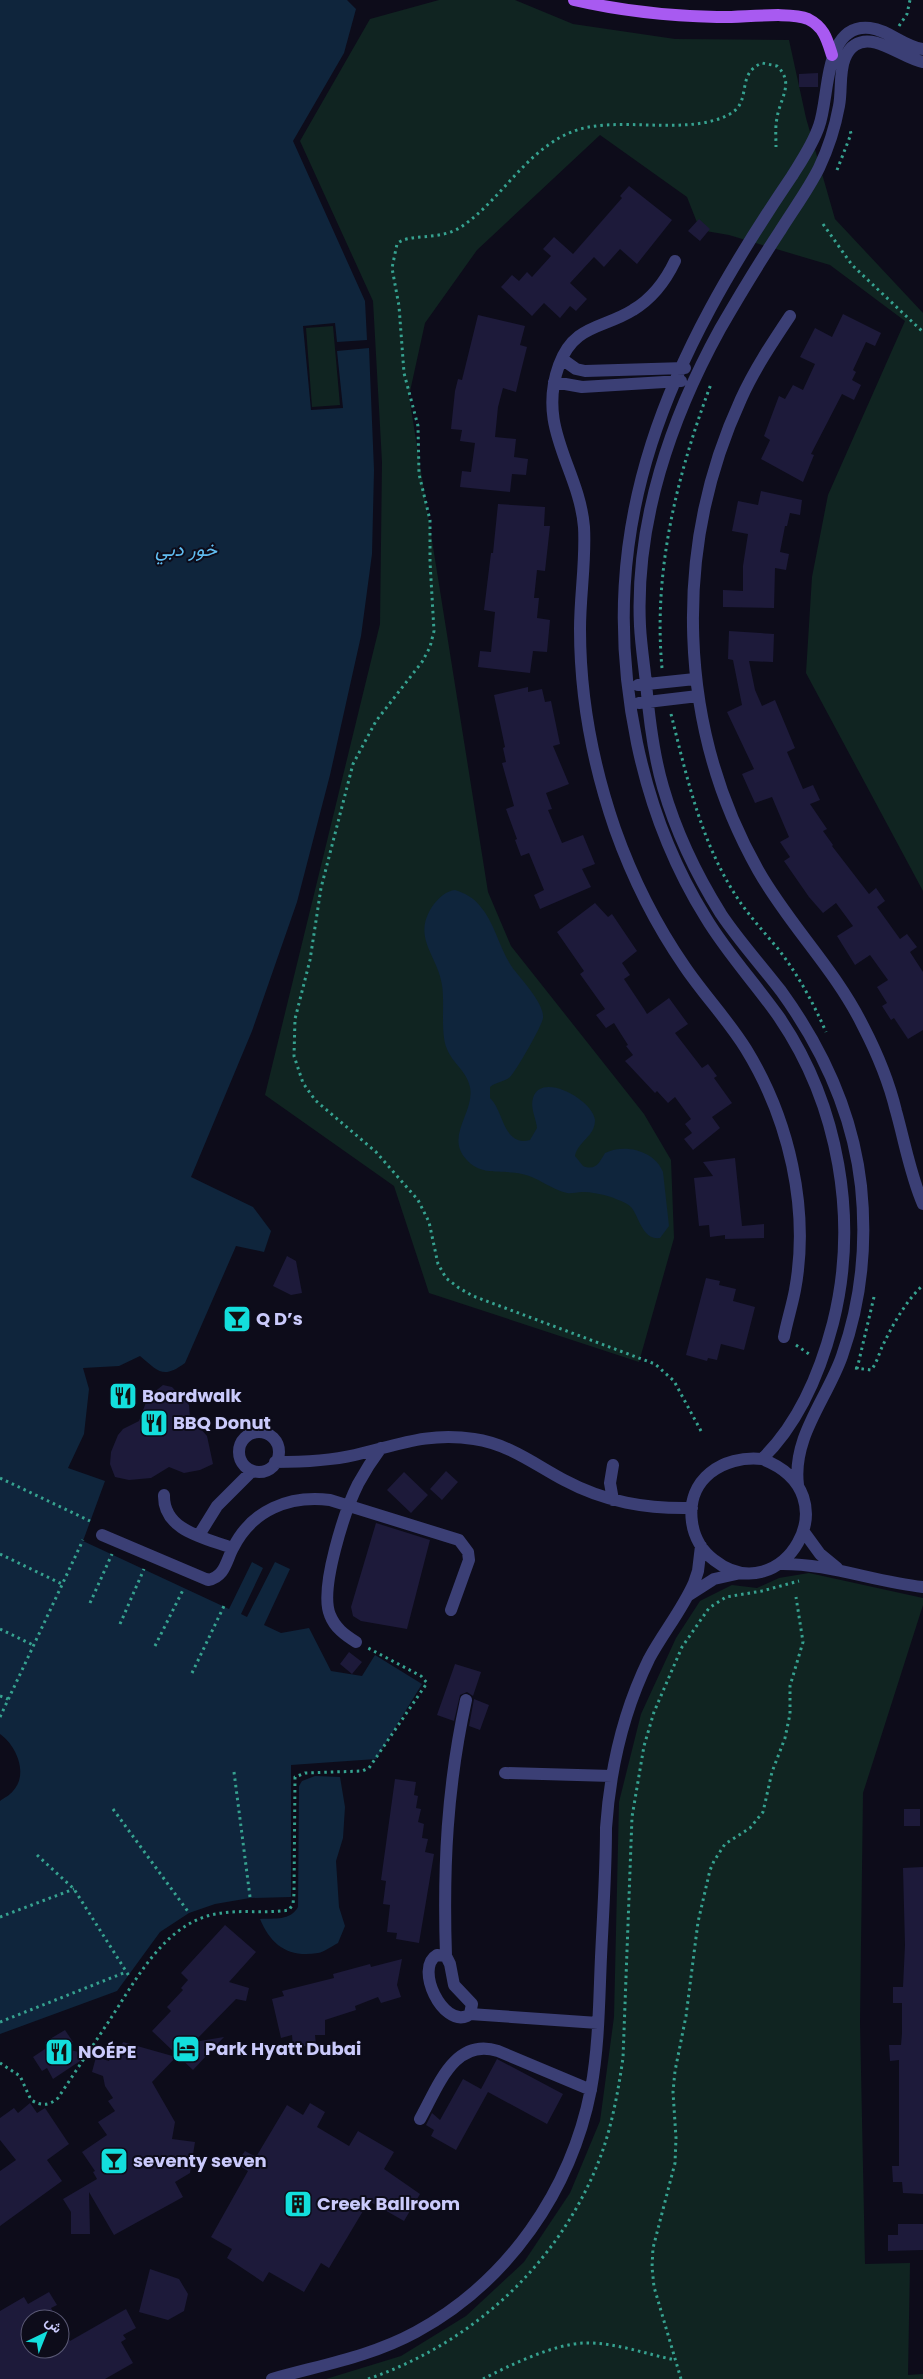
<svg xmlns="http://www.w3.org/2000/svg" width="923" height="2379" font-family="Poppins,Vazirmatn,sans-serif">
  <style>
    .green { fill: #102421 }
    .water { fill: #0f253c }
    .building { fill: #1d1a3a }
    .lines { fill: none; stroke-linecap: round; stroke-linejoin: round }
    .path { stroke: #36a290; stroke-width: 3; stroke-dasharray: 2.5 4; stroke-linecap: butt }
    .minor { stroke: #3b3f75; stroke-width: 12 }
    .major { stroke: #a85af1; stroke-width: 12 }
    .labels { text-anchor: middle; stroke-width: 4; stroke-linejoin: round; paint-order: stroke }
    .poi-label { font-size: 18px; font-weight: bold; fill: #cacafb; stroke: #0d0c1a; text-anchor: start }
    .water-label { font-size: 19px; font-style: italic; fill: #61bef2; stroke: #0d0c1a }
  </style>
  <rect width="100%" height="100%" fill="#0d0c1a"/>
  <path class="green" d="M439 0H515L573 24 675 39 789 40 806 118 835 219 923 313V891L806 673 812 577 828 495 905 321 830 265 729 235 700 230 687 197 600 135 477 250 425 323 409 396 488 892 511 946 644 1114 671 1160 674 1238 639 1362 429 1293 394 1186 265 1095 380 624 382 462 373 301 300 141 370 19Z
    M333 326 340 405 312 407 306 328Z
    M809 1573 923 1598V1605L863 1793 860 2022 865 2264 910 2263 908 2375 923 2374V2379H326L401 2356 466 2316 524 2262 570 2193 600 2121 614 2017 619 1802 641 1714 676 1638 700 1601 732 1585 757 1588 779 1578Z"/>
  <path class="water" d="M0 0H347L356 9 344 53 293 141 365 301 367 340 337 342 335 323 303 326 311 410 343 408 337 351 369 348 374 470 372 554 361 636 330 775 297 902 252 1031 191 1177 253 1207 271 1231 264 1252 236 1246 185 1363C163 1379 159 1372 140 1356L119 1366 83 1368 89 1389 84 1434 68 1468 105 1481 83 1541 229 1609 252 1562 263 1568 241 1614 247 1617 275 1562 290 1569 264 1625 281 1633 309 1628 331 1671 362 1676 375 1655 422 1684 376 1759 291 1765V1897L250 1898 215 1904 189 1913 160 1932 117 1991 0 2034V1801C4 1798 10 1795 13 1791 29 1774 16 1745 0 1734Z
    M455 890C465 893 474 898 480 906 495 923 499 948 512 967 520 978 545 1004 543 1018 543 1024 515 1073 510 1077 504 1082 496 1082 490 1087V1098C504 1111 503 1147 530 1140L537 1128C536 1118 530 1108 533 1098 541 1071 593 1100 595 1120 595 1137 578 1141 575 1156L583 1166C596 1171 599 1163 605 1153 625 1143 655 1151 663 1172L669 1226 660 1238C642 1240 640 1218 631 1207 626 1202 618 1200 611 1197 602 1194 591 1192 582 1192 577 1192 571 1194 567 1193 550 1189 538 1177 522 1174 501 1169 481 1177 466 1159 445 1136 475 1112 470 1087 466 1070 453 1064 447 1049 440 1033 445 1004 442 985 438 955 410 937 434 904 440 897 446 891 455 890Z
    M315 1776 340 1777 345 1807 343 1838 336 1861 339 1907 345 1926 338 1943C332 1946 324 1952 318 1953 288 1958 271 1945 260 1919 275 1918 290 1921 298 1907L299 1786 302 1781Z"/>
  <path class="building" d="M818 73V87H799V74Z
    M629 186 672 220 637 264 620 249 604 267 594 257 570 283 587 299 576 311 570 306 560 318 544 303 532 316 501 287 512 275 519 281 527 272 532 277 551 256 543 249 554 237 573 254 622 198 620 196Z
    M699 219 710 229 700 241 688 231Z
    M843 314 881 333 875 346 866 342 853 370 856 372 852 380 861 385 854 400 842 394 811 454 814 455 803 482 761 459 770 440 764 436 779 396 785 399 793 385 803 390 815 364 800 357 815 328 832 337Z
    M478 315 525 326 520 345 527 347 520 375 516 392 503 388 498 407 495 437 516 439 514 457 528 459 526 475 512 474 510 492 460 487 462 471 471 472 475 443 460 441 462 430 451 429 455 391 458 379 462 380Z
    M761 491 802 500 800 515 790 513 787 526H785L780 552 789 554 786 570 775 568 774 608 723 607V590L743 591V566L748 534 732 531 738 501 758 505Z
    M498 504 545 507 544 526H550L545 571 537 570 534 598H539L537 618 550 620 547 652 533 651 530 673 478 667 480 651 491 652 495 612 484 610 491 553H493Z
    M729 631 774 634 773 662 749 661 755 690 762 706 775 700 795 748 787 752 803 789 813 785 820 800 810 804 827 829 823 831 833 845 832 846 869 894 876 888 885 901 877 907 900 939 907 934 917 947 910 952 923 972V1030L908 1039 894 1018 891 1020 882 1006 887 1003 877 987 888 980 870 955 855 965 837 936 853 926 836 903 823 913 809 897 784 861 790 857 780 842 789 837 772 797 755 803 742 774 754 769 727 712 742 705 733 660 728 659Z
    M528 687V692L542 689 545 702 551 701 560 744 553 746 569 784 546 793 552 809 548 810 562 843 583 835 595 864 582 869 591 887 540 909 534 895 544 890 529 853 521 856 515 840 517 839 506 809 514 806 502 763 506 762 503 748 505 747 494 695Z
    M595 903 608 917 612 914 637 951 622 963 630 975 624 979 644 1009 647 1014 669 998 688 1024 675 1033 702 1068 708 1064 717 1076 714 1078 732 1103 712 1117 720 1128 693 1150 684 1139 692 1133 685 1124 691 1119 675 1097 668 1103 657 1091 655 1093 625 1061 633 1055 626 1046 628 1045 614 1023 606 1028 596 1015 605 1009 580 974 584 971 557 932Z
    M735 1158 742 1226 764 1224V1238L725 1239V1235L710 1237 709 1225 699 1226 694 1178 713 1176 703 1162Z
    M287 1256 296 1261 302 1293 291 1295 273 1286Z
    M706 1278 720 1281 719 1285 736 1289 733 1301 755 1307 744 1350 721 1344 717 1360 708 1358 707 1361 686 1355Z
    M163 1385 172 1387 189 1405 190 1417 207 1436 213 1464 200 1470 184 1473 169 1467 151 1478 129 1480 115 1477 110 1464 111 1452 118 1435 123 1429 139 1421 148 1397Z
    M446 1471 458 1482 442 1500 430 1489Z
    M404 1472 428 1495 411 1513 387 1490Z
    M376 1523 430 1540 407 1629 361 1621 353 1616 351 1607Z
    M349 1652 362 1662 352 1674 340 1664Z
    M455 1664 481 1672 473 1696 467 1692 460 1695 454 1721 437 1715Z
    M474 1699 489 1705 480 1730 469 1726Z
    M395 1779 416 1782 414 1795 418 1796 416 1808 421 1809 418 1822 424 1824 422 1838 428 1839 425 1852 434 1854 419 1943 396 1939 397 1933 387 1932 390 1905 383 1904 386 1881 381 1880Z
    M904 1809H920V1826H904Z
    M923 1867V2194L903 2193 902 2182H893L892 2166H899V2060L890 2061 889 2045H901L902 2033V2003H893V1987H903L905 1945 903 1868Z
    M225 1925 256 1952 229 1982 249 1988 246 2001 236 1999 194 2042 224 2037 193 2070 152 2031 171 2011 167 2007 183 1990 181 1988 188 1980 181 1973Z
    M402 1959 397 1985 401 1997 381 2003 378 1997 355 2006 356 2010 325 2020V2035H315L316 2045 293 2047 292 2035 281 2038 272 1999 284 1996 282 1991 334 1978 333 1974 370 1964 371 1967Z
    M65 2030 73 2042 64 2048 89 2055 53 2079 47 2068 42 2071 33 2057 48 2047 45 2042Z
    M123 2042 176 2057 152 2082 175 2122 172 2139 195 2142 190 2173 175 2182 183 2197 114 2235 89 2192 90 2234H71V2212L63 2199 97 2179 93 2172 95 2171 82 2152 107 2135 98 2122 115 2111 108 2101 113 2098 105 2086 103 2076 92 2072 96 2057 109 2061 112 2050 119 2052Z
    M497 2059 563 2094 547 2124 488 2092 456 2150 431 2136 434 2130 426 2125 432 2113 440 2120 463 2079 481 2089Z
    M30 2103 37 2113 45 2108 69 2144 47 2160 62 2181 0 2226V2171L16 2160 0 2140V2118L14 2108 18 2113Z
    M310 2103 325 2112 317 2127 349 2146 358 2131 394 2152 384 2169 420 2194 404 2221 369 2201 329 2268 321 2263 304 2292 269 2272 263 2282 227 2258 232 2249 211 2237 248 2171 236 2164 245 2151 256 2157 287 2105 303 2115Z
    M898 2224H923V2250L888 2251V2235H898Z
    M150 2269 179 2279 188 2294 184 2311 168 2320 139 2312Z
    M49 2292 57 2305 51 2308 57 2319H30V2349H60V2324L70 2341 126 2309 136 2328 123 2335 126 2339 121 2342 133 2363 105 2379H0V2311L24 2297 28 2304Z"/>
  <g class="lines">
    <path class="path" d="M899 26 907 14 910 0
      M837 170 851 134 850 129
      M823 224 852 265 923 332
      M662 668C653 571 677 475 711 384
      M671 714C687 778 701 843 738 899 750 917 765 933 779 950 798 975 813 1002 826 1032
      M796 1345 809 1354
      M855 1368 871 1370C877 1363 879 1353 883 1345 893 1324 906 1301 923 1285
      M857 1369 874 1297
      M701 1431 674 1381 655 1364 473 1296 459 1288 446 1278 438 1264 429 1222 418 1200 376 1152 315 1100 303 1083 294 1056 295 1019 310 960 321 888 353 764 376 721 422 662 430 647 434 631 430 562V520L419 474 418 426 404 373 399 306 392 268 397 244C407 233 440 241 461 227 501 200 524 153 569 133 613 113 686 138 730 114 753 101 735 74 762 63L777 66C795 83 780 98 777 118 775 128 776 137 776 147
      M0 1478 90 1521
      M0 1554 62 1584
      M90 1603 112 1554
      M120 1624 144 1569
      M0 1629 33 1645
      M155 1646 184 1588
      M192 1673 224 1606
      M0 1696 8 1699
      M0 1717 83 1540
      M234 1772 250 1897
      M113 1809 189 1913
      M37 1855 74 1889 129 1976
      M0 1917 74 1889
      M0 2022 126 1972
      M0 2063 20 2076 31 2100C41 2106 49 2106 58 2098 75 2072 92 2047 109 2021 135 1982 164 1923 216 1914 240 1909 265 1914 289 1910L293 1904 294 1894 295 1777 305 1773 362 1771 369 1768 427 1683 421 1676 368 1648
      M368 2379C473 2343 560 2263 600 2158 612 2126 618 2092 623 2058L632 1817 644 1746 654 1712 682 1647 709 1608 726 1597 762 1591 799 1581
      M483 2379C510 2365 554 2344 584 2343 614 2342 646 2354 675 2360
      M681 2379 654 2287 652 2267 653 2248 675 2163 676 2138 673 2092 675 2071 686 2016 698 1922 710 1870 714 1861 725 1844 750 1828 763 1812 772 1772 785 1738 790 1714V1686L803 1642 796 1597"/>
    <path class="minor" d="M675 261C665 282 653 298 633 310 603 329 574 324 559 365 536 429 579 468 584 527 586 561 580 595 580 629 580 697 593 765 615 829 632 877 656 925 685 967 704 995 728 1020 746 1049 789 1119 810 1209 795 1290 792 1306 787 1321 784 1337
      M790 316C772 343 754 370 741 399 672 549 677 726 758 870 789 925 835 969 863 1026 877 1053 889 1082 896 1111 905 1143 910 1174 923 1204
      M562 359 576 369 585 371 685 368
      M554 382 582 387 681 381
      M638 685 695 679
      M639 703 698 696
      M239 1452a20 20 0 1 1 40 0a20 20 0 1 1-40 0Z
      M762 1459C855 1494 781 1613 714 1560 702 1551 694 1537 692 1522 686 1479 723 1455 762 1459 799 1423 820 1373 833 1323 859 1220 839 1105 779 1017 755 983 727 953 706 918 673 865 650 805 637 743 591 521 670 356 792 176 802 160 813 144 819 126 830 96 823 23 870 28 889 30 904 47 923 49
      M275 1462C302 1462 329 1461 355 1455 398 1445 428 1432 474 1439 509 1444 534 1464 564 1480 605 1502 646 1509 692 1508
      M798 1485C792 1437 827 1399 842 1356 861 1302 867 1243 861 1186 853 1115 823 1049 781 991 761 965 739 941 721 914 696 874 676 832 663 787 653 753 649 718 646 683 644 664 641 645 640 626 635 522 671 418 720 329 739 296 759 263 780 231 793 210 808 190 819 168 828 149 835 128 839 106 842 91 839 72 845 58 847 53 850 48 855 45 874 32 902 58 923 62
      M164 1495C163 1531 206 1538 232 1548
      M613 1500 610 1483 613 1465
      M804 1532 820 1554 837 1568
      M102 1535 208 1580C225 1577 226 1561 233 1548 252 1510 289 1495 330 1500L459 1540 468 1552 469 1560 451 1610
      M199 1535 217 1506 252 1471
      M779 1564C829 1563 874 1582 923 1587
      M689 1595 714 1579 741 1573
      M356 1642C345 1635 335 1628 330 1615 319 1589 345 1510 358 1484 365 1471 372 1460 381 1448
      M505 1773 612 1776
      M437 1955 446 1956 450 1964 454 1985 472 2004 470 2014 467 2016C443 2027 414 1968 437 1955Z
      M446 1956C443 1867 447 1787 466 1700
      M470 2014 598 2023
      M420 2119C438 2087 454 2037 498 2051L591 2090
      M272 2379C321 2365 370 2357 416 2332 508 2282 571 2191 591 2089 599 2045 599 2001 601 1957 603 1914 606 1871 606 1828 610 1770 623 1712 649 1659 663 1633 682 1610 694 1583L698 1571 701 1546"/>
    <path class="major" d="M574 0C621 11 669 16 717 17 739 18 790 11 808 19 824 27 827 39 832 55"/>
  </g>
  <defs>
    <symbol id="bar-square" viewBox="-11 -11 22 22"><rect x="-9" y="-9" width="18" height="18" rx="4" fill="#13dedc" stroke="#0d0c1a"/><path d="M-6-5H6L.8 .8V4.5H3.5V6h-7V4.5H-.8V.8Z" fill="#111"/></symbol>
    <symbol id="restaurant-square" viewBox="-11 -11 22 22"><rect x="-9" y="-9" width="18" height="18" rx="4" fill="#13dedc" stroke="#0d0c1a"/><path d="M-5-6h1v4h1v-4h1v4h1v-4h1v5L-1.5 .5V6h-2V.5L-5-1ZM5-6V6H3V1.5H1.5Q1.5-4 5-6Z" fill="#111"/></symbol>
    <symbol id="hotel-square" viewBox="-11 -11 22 22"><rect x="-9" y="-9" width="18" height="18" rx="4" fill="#13dedc" stroke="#0d0c1a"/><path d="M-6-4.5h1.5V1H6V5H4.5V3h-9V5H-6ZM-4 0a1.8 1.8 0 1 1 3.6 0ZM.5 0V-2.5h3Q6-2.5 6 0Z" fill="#111"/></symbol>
    <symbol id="building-square" viewBox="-11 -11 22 22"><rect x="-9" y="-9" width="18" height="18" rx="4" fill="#13dedc" stroke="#0d0c1a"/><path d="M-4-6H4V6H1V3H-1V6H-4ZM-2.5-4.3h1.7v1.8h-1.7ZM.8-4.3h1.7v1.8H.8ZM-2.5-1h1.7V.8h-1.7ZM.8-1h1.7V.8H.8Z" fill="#111"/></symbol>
  </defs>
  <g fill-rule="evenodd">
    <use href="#bar-square" x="221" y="1303" width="32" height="32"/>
    <use href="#restaurant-square" x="107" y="1380" width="32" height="32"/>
    <use href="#restaurant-square" x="138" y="1407" width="32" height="32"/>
    <use href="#hotel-square" x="170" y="2033" width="32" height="32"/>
    <use href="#restaurant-square" x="43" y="2036" width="32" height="32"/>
    <use href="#bar-square" x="98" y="2145" width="32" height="32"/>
    <use href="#building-square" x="282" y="2188" width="32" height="32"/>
  </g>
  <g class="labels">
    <g class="poi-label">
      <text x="256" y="1325">Q D’s</text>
      <text x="142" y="1402">Boardwalk</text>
      <text x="173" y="1429">BBQ Donut</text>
      <text x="205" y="2055">Park Hyatt Dubai</text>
      <text x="78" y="2058">NOÉPE</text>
      <text x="133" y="2167">seventy seven</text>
      <text x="317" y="2210">Creek Ballroom</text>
    </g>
    <g class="water-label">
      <text x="186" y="556">خور دبي</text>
    </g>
  </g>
  <g transform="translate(45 2334) rotate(43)"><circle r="24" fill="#0d0c1a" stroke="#595874"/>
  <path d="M0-4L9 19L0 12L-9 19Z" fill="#13dedc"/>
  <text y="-8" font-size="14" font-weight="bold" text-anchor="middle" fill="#cacafb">ش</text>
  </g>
</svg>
